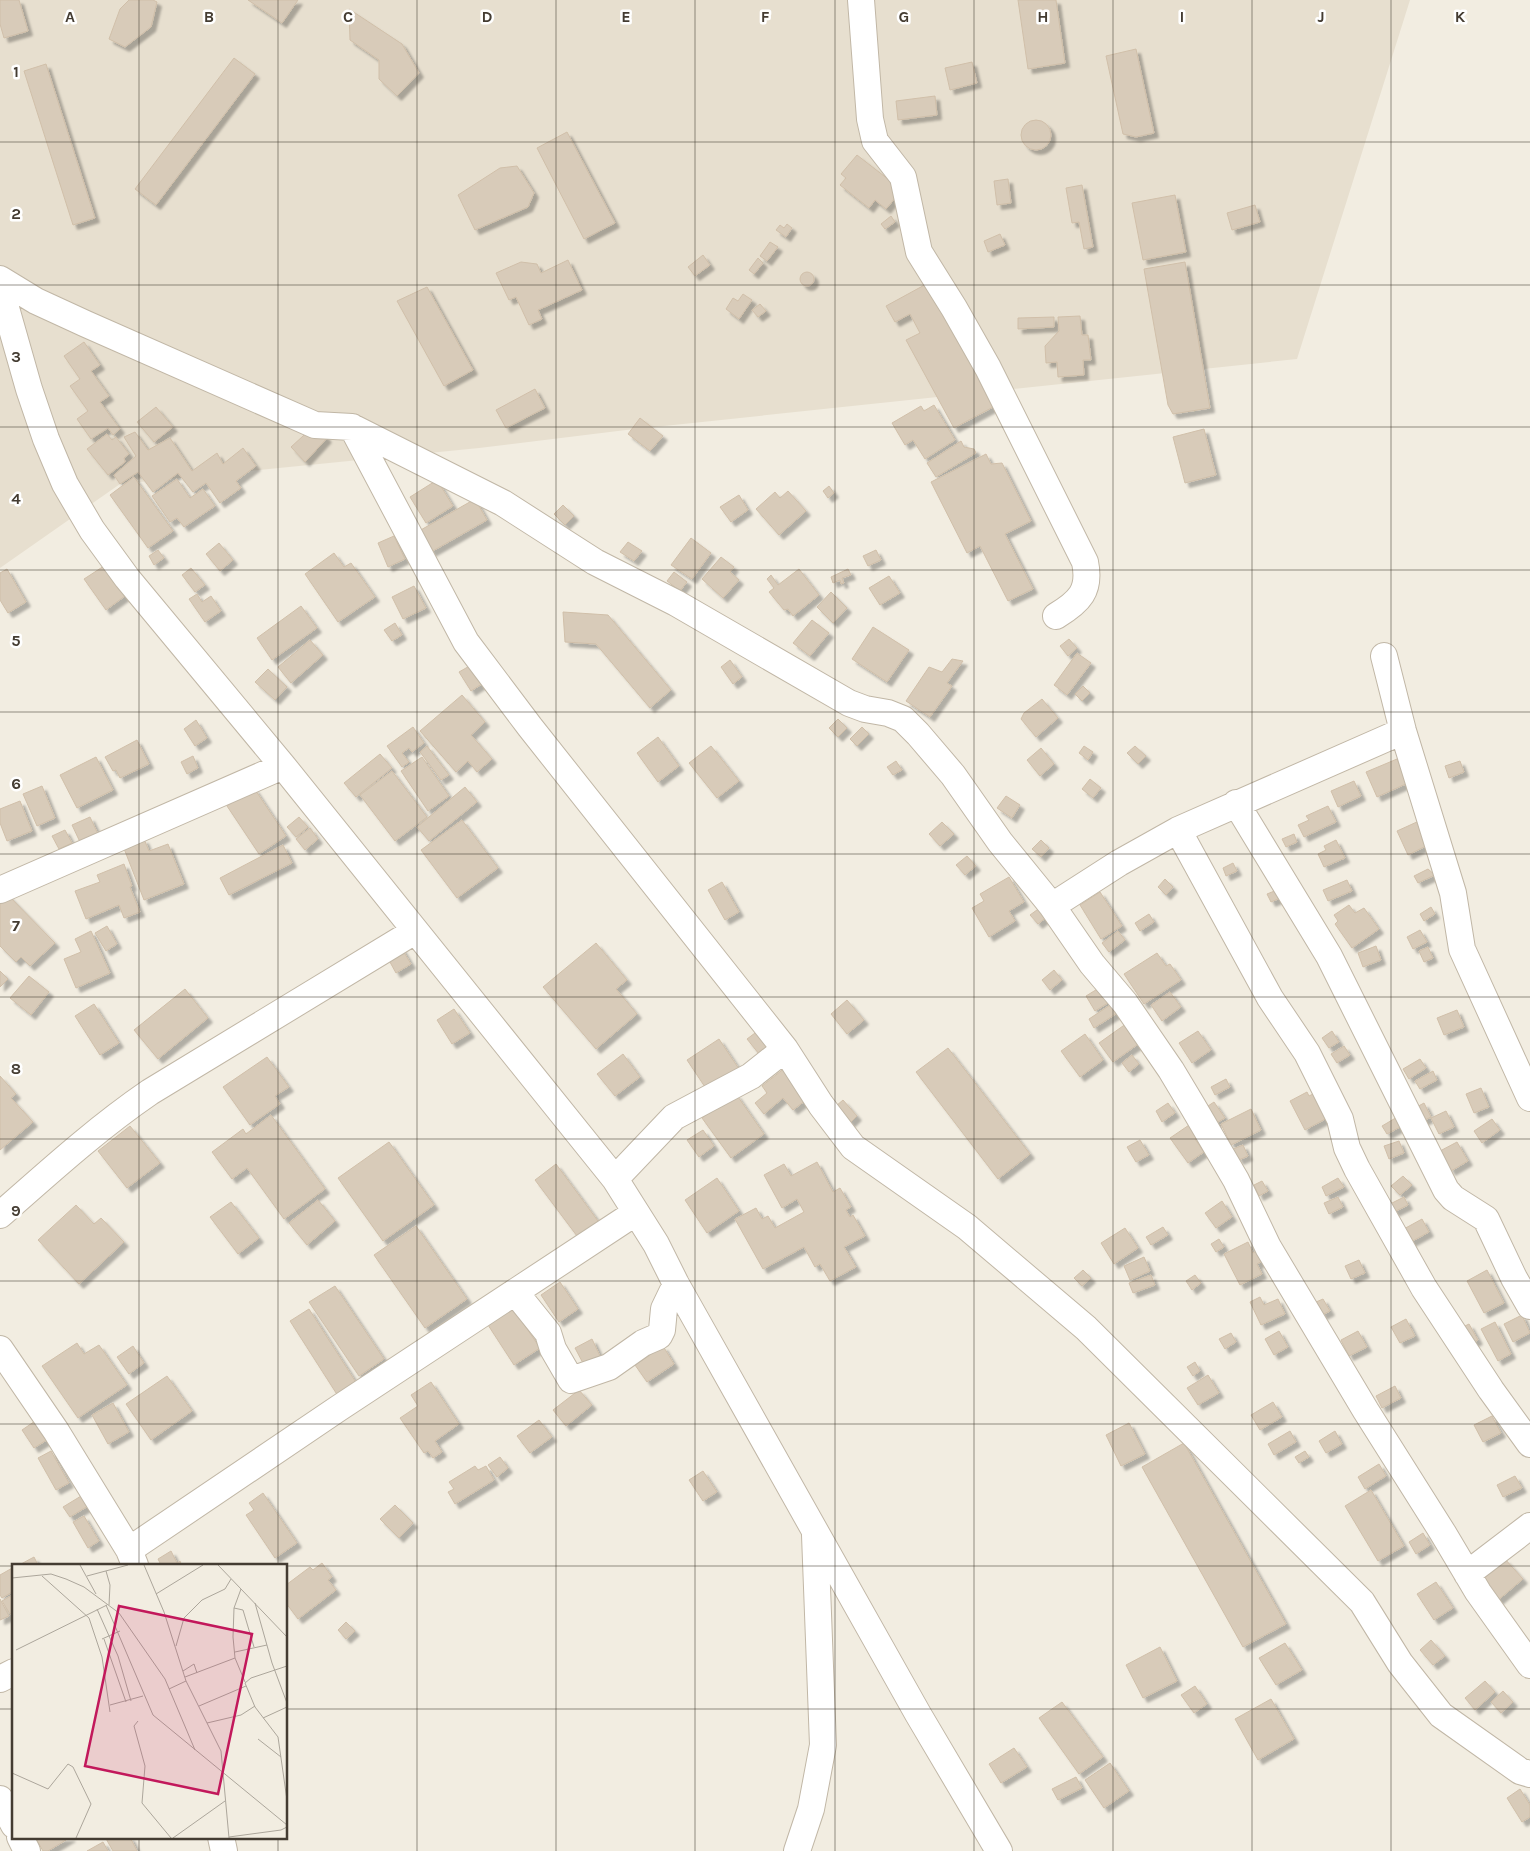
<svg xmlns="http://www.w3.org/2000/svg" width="1530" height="1851" font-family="Karla,sans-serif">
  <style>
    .residential { fill: #e7dfcf }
    .building { fill: #d8cbb9; stroke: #d0bfa9; filter: url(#shadow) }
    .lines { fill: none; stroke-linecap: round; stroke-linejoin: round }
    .minor-casing { stroke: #c1b7a6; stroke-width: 28 }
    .minor { stroke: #fff; stroke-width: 26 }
    .grid { fill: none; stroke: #443c32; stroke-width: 1; stroke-opacity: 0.55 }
    .inset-road { fill: none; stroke: #aca69b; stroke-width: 1 }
    .view { fill: #c2185b; fill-opacity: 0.15; stroke: #c2185b; stroke-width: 2.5 }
    .inset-edge { fill: none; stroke: #443c32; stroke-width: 2.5 }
    .grid-label { font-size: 16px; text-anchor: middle; font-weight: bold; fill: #443c32; stroke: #fff; stroke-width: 5; stroke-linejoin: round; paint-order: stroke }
  </style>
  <defs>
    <filter id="shadow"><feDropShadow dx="4.5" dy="4.5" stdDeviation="1" flood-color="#0004"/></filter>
  </defs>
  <rect width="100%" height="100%" fill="#f2ede1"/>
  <path class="residential" d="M0 0H1410L1297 359 626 430 479 448 120 484 0 568Z"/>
  <path class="building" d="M0 0H19L28 31 4 38 0 24Z
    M129 0H153L157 2 151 27 125 47 109 39 120 9Z
    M248 0H298L282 23Z
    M1018 0H1056L1065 63 1028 69Z
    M349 9 402 44 419 73 397 96 379 79V60L350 40Z
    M1136 49 1154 133 1136 137 1123 134 1106 56Z
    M234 58 255 74 156 205 135 189Z
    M972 62 977 83 950 90 945 68Z
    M46 64 95 218 73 225 24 71Z
    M935 96 937 115 898 120 896 101Z
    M1021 135a15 15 0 1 1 30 0a15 15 0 1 1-30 0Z
    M567 132 615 223 584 239 537 148Z
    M857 155 902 190 886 209 875 200 869 208 840 185 846 178 841 174Z
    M517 166 534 193 528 207 475 230 458 195 500 168Z
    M1008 179 1011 203 997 205 994 181Z
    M1082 185 1093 247 1084 249 1079 222 1072 223 1066 188Z
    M1175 195 1186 252 1143 260 1132 203Z
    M1255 205 1260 222 1232 230 1227 213Z
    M891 216 895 222 885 229 881 224Z
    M787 224 792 228 786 237 776 230 780 225 784 228Z
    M1000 234 1005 245 988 252 984 241Z
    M770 242 778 247 767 261 760 256Z
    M703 255 710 265 695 276 688 267Z
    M758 258 763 263 754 274 749 270Z
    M568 260 582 290 538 310 542 319 529 325 516 297 509 300 496 273 521 262 537 264 541 273Z
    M1185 262 1210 408 1173 414 1168 405 1144 269Z
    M800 279a7 7 0 1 1 14 0a7 7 0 1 1-14 0Z
    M930 282 997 405 954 428 906 340 920 333 910 314 895 322 886 306Z
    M427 287 473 370 444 386 397 301Z
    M743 294 752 300 739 319 726 309 733 298 738 301Z
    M760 304 766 311 758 317 752 310Z
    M1080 316 1082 335H1088L1091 360H1083L1084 375 1058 377 1057 362 1046 363 1045 346 1059 331 1058 317Z
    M1054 317V327L1018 329V318Z
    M84 342 100 365 91 371 109 396 100 402 120 429 113 435 108 428 91 439 77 419 88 411 70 386 80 379 64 356Z
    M535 389 545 408 506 428 496 410Z
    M934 405 955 440 925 459 913 440 905 445 892 423 921 406 924 411Z
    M156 407 173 427 154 442 137 422Z
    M640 418 663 436 650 451 628 434Z
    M315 425 327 438 305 462 291 447Z
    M1204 429 1216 475 1185 483 1173 437Z
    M135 432 148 450 170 438 192 471 217 453 223 464 243 448 256 466 236 481 241 488 220 503 206 483 193 492 178 473 153 492 138 472 120 484 114 475 136 456 124 437Z
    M107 434 112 440 116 437 129 454 124 458 125 462 108 475 87 449Z
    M961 441 964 447 974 449 976 453 936 477 927 463Z
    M986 454 991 464 1002 463 1031 521 1005 534 1033 589 1008 601 980 546 967 553 931 482Z
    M134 477 173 531 148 548 110 495Z
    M177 479 190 498 203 489 215 506 184 527 177 518 170 522 152 496Z
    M437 480 453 506 426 523 410 497Z
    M829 486 834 493 828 498 823 491Z
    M788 491 806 511 779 535 756 509 775 492 780 498Z
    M739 495 748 510 731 522 720 507Z
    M475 499 487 520 431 552 419 531Z
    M563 505 574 516 565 525 554 514Z
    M394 536 405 559 388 567 378 543Z
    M691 538 711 553 692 579 671 565Z
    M628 542 642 551 634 561 620 552Z
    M219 543 233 560 220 571 206 554Z
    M158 550 164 558 154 565 149 556Z
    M876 550 881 560 868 566 863 556Z
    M334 553 344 567 351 563 375 597 338 622 305 574Z
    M721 557 734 567 730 572 739 580 723 598 702 579Z
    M104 566 125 596 106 610 84 579Z
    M191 568 205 585 195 592 182 575Z
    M7 569 26 602 8 613 0 600V573Z
    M799 569 819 595 793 616 788 609 784 610 769 592 774 588 767 579 771 575 778 585Z
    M848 569 851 575 842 578 844 583 841 584 840 580 833 583 831 577Z
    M674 572 687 582 680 591 667 581Z
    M889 576 900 593 880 605 869 588Z
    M414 586 426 608 403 619 392 597Z
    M831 592 847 608 833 623 817 607Z
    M197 594 202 602 211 596 221 611 205 622 189 599Z
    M301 606 317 628 272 660 257 638Z
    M563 612 608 615 671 690 650 708 596 644 565 642Z
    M812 620 829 633 810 656 793 643Z
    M395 623 402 635 392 641 384 630Z
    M873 627 909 650 887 682 852 659Z
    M1069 639 1077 648 1068 656 1060 646Z
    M310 640 323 655 291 683 278 667Z
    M1077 653 1091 663 1067 695 1054 685Z
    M952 659 963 661 947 683 952 686 930 717 906 701 929 667 942 672Z
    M730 660 742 677 733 684 721 667Z
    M473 664 485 682 471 691 459 672Z
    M268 669 287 687 275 700 255 682Z
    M1083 686 1090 693 1082 701 1075 694Z
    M462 695 485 722 471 735 492 759 477 772 468 761 456 772 420 731Z
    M1042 699 1058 718 1036 737 1021 719 1024 713Z
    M838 719 847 728 838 737 829 728Z
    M196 720 207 738 195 746 184 729Z
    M413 727 424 743 412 752 409 748 402 753 409 762 402 767 387 746Z
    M862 727 869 734 857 746 850 739Z
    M658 737 679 766 658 782 637 753Z
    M137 740 149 764 120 778 116 770 113 771 105 757Z
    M427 746 449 775 441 780 420 752Z
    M711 746 739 781 717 798 689 763Z
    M1084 746 1093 752 1088 760 1079 753Z
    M1135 746 1146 756 1138 764 1127 753Z
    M1041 748 1054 764 1040 776 1027 760Z
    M380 754 392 768 356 797 344 783Z
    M193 756 198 768 187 774 181 762Z
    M96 757 113 790 77 808 60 775Z
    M422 757 449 796 428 811 401 771Z
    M1397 759 1408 783 1377 797 1366 772Z
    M896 761 902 770 893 775 887 767Z
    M1460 761 1464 772 1449 778 1445 766Z
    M392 771 427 817 395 841 360 795Z
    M1090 779 1101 788 1093 798 1082 789Z
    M1354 781 1361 796 1338 807 1331 791Z
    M42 786 55 818 37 826 23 794Z
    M465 787 477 802 429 841 417 827Z
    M254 788 286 836 259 854 227 806Z
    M1006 796 1020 805 1012 818 997 808Z
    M20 801 32 831 7 841 0 823V809Z
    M1328 806 1336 822 1304 837 1298 825 1309 820 1306 816Z
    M90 817 98 834 80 842 72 825Z
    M299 817 308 827 296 837 287 827Z
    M462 820 498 868 457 898 421 850Z
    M1419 821 1430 844 1408 855 1397 831Z
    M942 822 954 834 940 846 929 834Z
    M310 828 318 839 305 850 296 839Z
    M65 830 72 843 59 849 52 836Z
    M1294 834 1297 842 1286 847 1282 839Z
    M144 839 149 851 168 844 184 884 144 900 123 846Z
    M1041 840 1049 848 1041 857 1032 849Z
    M1336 840 1345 858 1324 867 1318 854 1326 850 1324 846Z
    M283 845 292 863 229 895 220 878Z
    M967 856 976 866 965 875 956 865Z
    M1233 863 1237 871 1226 876 1223 868Z
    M124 864 132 886 130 887 140 912 124 918 119 905 86 919 75 891 100 882 97 875Z
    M1428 869 1435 875 1418 883 1414 876Z
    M1009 877 1024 902 1009 911 1015 921 989 937 972 908 984 901 980 894Z
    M1165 879 1173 887 1166 895 1158 887Z
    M1347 880 1352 891 1328 901 1323 890Z
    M722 882 739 912 725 920 708 890Z
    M1282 888 1285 896 1271 902 1267 894Z
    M1100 892 1122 926 1101 939 1080 905Z
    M7 894 55 943 30 966 21 957 16 962 0 946V901Z
    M1349 905 1355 913 1364 908 1379 929 1352 948 1335 924 1338 921 1334 915Z
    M1041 907 1048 916 1038 924 1030 915Z
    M1431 907 1435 914 1424 921 1420 914Z
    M1149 914 1154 922 1140 931 1135 923Z
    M107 926 117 944 106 951 95 933Z
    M1420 930 1427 942 1413 949 1407 937Z
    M91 931 110 973 76 988 64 959 81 952 75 939Z
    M1118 931 1125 940 1109 952 1102 943Z
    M596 943 627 980 616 989 637 1014 596 1049 543 987Z
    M399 944 411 964 396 973 385 953Z
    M1376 946 1381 960 1363 967 1358 953Z
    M1428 947 1433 958 1424 962 1419 951Z
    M1157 953 1166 966 1170 964 1181 980 1144 1004 1124 974Z
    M1054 970 1062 980 1050 990 1042 980Z
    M0 971 8 979 0 987Z
    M29 976 49 992 31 1015 10 998Z
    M1099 988 1108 1003 1095 1011 1086 996Z
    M185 989 208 1018 158 1059 134 1030Z
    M1170 992 1181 1007 1162 1021 1151 1005Z
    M847 1000 864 1020 847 1034 831 1014Z
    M1113 1003 1119 1012 1094 1028 1089 1019Z
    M94 1004 119 1043 100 1055 75 1016Z
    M454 1009 470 1033 452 1044 437 1020Z
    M1457 1010 1464 1027 1444 1035 1437 1018Z
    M1130 1021 1144 1040 1113 1062 1099 1043Z
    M759 1030 775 1050 763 1059 747 1039Z
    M1198 1031 1211 1050 1192 1063 1179 1043Z
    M1332 1031 1339 1042 1329 1048 1322 1038Z
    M1085 1034 1103 1060 1080 1077 1061 1051Z
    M719 1039 739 1069 707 1090 687 1060Z
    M1344 1046 1350 1055 1337 1063 1331 1054Z
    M948 1048 1030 1154 998 1179 916 1072Z
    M623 1054 640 1077 615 1096 597 1074Z
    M1132 1055 1139 1064 1129 1072 1122 1063Z
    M267 1057 289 1087 275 1096 280 1104 250 1125 223 1087Z
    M1420 1059 1426 1068 1409 1079 1403 1069Z
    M786 1067 810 1097 793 1110 783 1098 764 1114 755 1103 767 1093 762 1086Z
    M1433 1071 1437 1080 1420 1089 1415 1081Z
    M0 1076 16 1094 11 1098 33 1122 0 1150Z
    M1226 1079 1230 1087 1215 1095 1211 1087Z
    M1481 1088 1489 1107 1474 1113 1466 1094Z
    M1319 1091 1331 1116 1305 1130 1290 1101 1307 1092 1309 1096Z
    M736 1094 764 1134 731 1158 702 1118Z
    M843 1100 857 1116 850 1123 836 1106Z
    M1214 1102 1225 1118 1209 1127 1199 1112Z
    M1168 1103 1175 1113 1162 1122 1156 1111Z
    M1424 1103 1431 1117 1421 1122 1413 1109Z
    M1251 1109 1261 1130 1231 1145 1221 1124Z
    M1446 1111 1454 1127 1439 1134 1431 1118Z
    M271 1115 325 1189 284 1219 247 1168 232 1179 212 1152 243 1129 246 1134Z
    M1399 1116 1404 1125 1387 1134 1382 1126Z
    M1492 1119 1500 1130 1482 1143 1474 1131Z
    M1195 1121 1203 1133 1195 1139 1204 1152 1188 1163 1170 1138Z
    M130 1126 160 1163 127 1188 98 1151Z
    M703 1130 714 1146 699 1157 687 1140Z
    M1140 1140 1149 1155 1136 1162 1127 1147Z
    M1399 1141 1404 1153 1389 1159 1384 1146Z
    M389 1142 434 1205 383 1241 338 1178Z
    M1457 1142 1468 1161 1451 1171 1440 1151Z
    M1243 1145 1248 1156 1239 1160 1233 1149Z
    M817 1162 833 1192 840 1188 851 1207 846 1210 850 1217 853 1215 865 1236 844 1247 856 1267 830 1281 820 1264 815 1267 804 1247 763 1269 735 1219 756 1208 762 1219 768 1216 775 1228 804 1212 797 1199 782 1208 764 1175 784 1164 791 1176Z
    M556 1164 601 1225 580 1240 535 1180Z
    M1403 1176 1412 1185 1400 1195 1391 1186Z
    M717 1178 739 1211 707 1233 685 1200Z
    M1338 1178 1344 1187 1326 1196 1322 1187Z
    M1262 1181 1268 1191 1259 1196 1254 1185Z
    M1338 1197 1343 1207 1329 1214 1324 1203Z
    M1404 1197 1408 1205 1394 1212 1390 1204Z
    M318 1200 335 1221 307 1245 289 1223Z
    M1222 1201 1232 1217 1216 1228 1205 1213Z
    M231 1202 259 1238 238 1254 210 1217Z
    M76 1205 94 1224 101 1218 124 1242 79 1284 38 1240Z
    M1422 1219 1429 1232 1409 1243 1402 1230Z
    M416 1226 467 1299 425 1328 374 1255Z
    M1163 1227 1168 1235 1151 1245 1146 1237Z
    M1125 1228 1138 1248 1114 1264 1101 1243Z
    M1219 1239 1224 1247 1216 1252 1211 1244Z
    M1248 1242 1253 1253 1260 1249 1266 1259 1257 1264 1262 1274 1240 1285 1224 1254Z
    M1144 1257 1150 1271 1130 1280 1124 1266Z
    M1359 1260 1365 1273 1351 1279 1345 1266Z
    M1083 1270 1091 1278 1082 1286 1074 1278Z
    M1487 1270 1504 1303 1484 1313 1467 1281Z
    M1151 1275 1155 1285 1133 1293 1129 1283Z
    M1195 1275 1201 1283 1192 1290 1186 1281Z
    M560 1282 578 1309 559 1322 541 1295Z
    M335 1286 384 1359 359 1376 309 1302Z
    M1260 1297 1264 1305 1278 1299 1285 1314 1261 1325 1250 1302Z
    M1323 1299 1330 1311 1322 1315 1316 1302Z
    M513 1308 540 1348 514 1365 488 1325Z
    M309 1309 357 1384 338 1396 290 1321Z
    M1522 1315 1530 1333 1513 1342 1504 1324Z
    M1406 1319 1415 1336 1400 1343 1391 1327Z
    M1495 1322 1511 1354 1498 1361 1481 1329Z
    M1469 1324 1478 1340 1468 1345 1459 1329Z
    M1279 1331 1288 1347 1274 1355 1265 1339Z
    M1358 1331 1367 1347 1349 1356 1341 1340Z
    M1231 1333 1236 1342 1225 1349 1219 1339Z
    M592 1339 600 1356 584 1365 575 1348Z
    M77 1343 84 1354 99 1345 127 1385 78 1418 42 1366Z
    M133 1346 144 1363 129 1374 117 1357Z
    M663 1346 674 1364 647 1382 635 1365Z
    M1195 1362 1200 1371 1193 1376 1187 1367Z
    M1208 1375 1219 1393 1198 1405 1187 1388Z
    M167 1376 192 1411 151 1440 126 1404Z
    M431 1382 459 1424 435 1441 442 1452 433 1458 428 1451 424 1453 400 1418 418 1406 411 1395Z
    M1395 1386 1401 1398 1382 1408 1376 1396Z
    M579 1390 592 1405 566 1426 553 1410Z
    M1273 1402 1282 1417 1260 1430 1251 1415Z
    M113 1403 129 1432 108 1444 92 1415Z
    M1492 1416 1501 1433 1483 1442 1474 1425Z
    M41 1417 53 1436 34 1448 22 1430Z
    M539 1420 552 1437 530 1453 517 1436Z
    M1129 1423 1145 1454 1121 1466 1106 1435Z
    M1290 1431 1296 1442 1274 1455 1268 1444Z
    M1335 1431 1342 1444 1326 1453 1319 1441Z
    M1184 1443 1286 1624 1243 1647 1142 1467Z
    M51 1451 69 1483 56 1490 38 1458Z
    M1305 1451 1309 1457 1299 1463 1295 1457Z
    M500 1457 508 1468 497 1477 488 1465Z
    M1379 1464 1386 1476 1365 1489 1358 1477Z
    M475 1466 478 1470 486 1466 494 1480 455 1504 448 1492 454 1489 449 1482Z
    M703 1471 717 1492 703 1501 689 1480Z
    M1515 1476 1522 1488 1503 1497 1497 1485Z
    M1371 1490 1404 1546 1378 1561 1345 1506Z
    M86 1493 93 1503 70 1517 63 1507Z
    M263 1493 297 1543 275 1558 246 1515 254 1510 249 1503Z
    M395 1505 413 1523 399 1538 380 1519Z
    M84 1516 99 1541 88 1548 73 1522Z
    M1423 1533 1430 1545 1416 1554 1409 1542Z
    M171 1551 177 1563 180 1561 181 1565H161L158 1559Z
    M34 1557 38 1565H21V1564Z
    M1505 1559 1523 1579 1497 1601 1480 1582Z
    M322 1563 332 1577 328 1580 336 1590 298 1619 286 1603V1585L310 1567 313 1570Z
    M14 1567V1591L2 1598 0 1595V1575Z
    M1436 1582 1453 1608 1434 1620 1417 1594Z
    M14 1594V1612L10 1614 2 1601Z
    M0 1599 9 1616 0 1620Z
    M346 1622 355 1631 346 1639 338 1630Z
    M1431 1640 1445 1656 1433 1665 1420 1650Z
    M1285 1643 1302 1670 1276 1685 1259 1658Z
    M1160 1647 1177 1681 1143 1698 1126 1665Z
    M1485 1681 1495 1692 1475 1710 1465 1698Z
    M1195 1686 1207 1704 1194 1713 1181 1695Z
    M1503 1691 1513 1702 1501 1713 1491 1702Z
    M1271 1699 1294 1739 1258 1760 1235 1719Z
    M1062 1702 1103 1757 1079 1774 1039 1718Z
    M1014 1748 1027 1767 1001 1783 989 1764Z
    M1110 1763 1129 1791 1104 1808 1085 1780Z
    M1076 1777 1082 1788 1058 1800 1052 1789Z
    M1520 1789 1530 1805V1817L1522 1822 1507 1798Z
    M35 1837H71L48 1851H43Z
    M105 1837H130L137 1851H113Z
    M103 1842 108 1851H87Z"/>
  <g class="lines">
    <defs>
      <path id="minor" d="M861 0 870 119 875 141 903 177 919 252 954 308 988 368 1085 562C1091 591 1079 602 1056 616
        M0 279 36 301 86 324 315 425 352 427 503 503 595 562 676 603 849 703 865 709 888 713 903 719 918 734 953 775 1000 842 1052 906 1092 964 1125 1003 1171 1070 1192 1105 1236 1180 1268 1247 1366 1411 1443 1533 1478 1592 1530 1665
        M0 287 29 389 46 439 65 484 92 530 127 578 283 766 615 1179 656 1244 676 1284 918 1714 999 1851
        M352 427 466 642 530 727 785 1049 821 1105 853 1147 967 1227 1086 1328 1362 1602 1400 1663 1441 1715 1520 1771 1530 1774
        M1384 656 1403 731 1453 893 1462 949 1530 1098
        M1236 803 1329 956 1446 1190 1453 1198 1486 1219 1514 1278 1530 1306
        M1178 830 1270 998 1307 1053 1340 1119 1347 1148 1357 1169 1424 1288 1491 1390 1530 1444
        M0 890 283 766
        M1052 906 1119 863 1178 830 1403 731
        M615 1179 674 1117 751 1076 785 1049
        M0 1215C49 1172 96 1129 150 1092L415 931
        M515 1292 548 1333 553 1349 571 1380 609 1367 643 1343 659 1336 662 1330 664 1309 676 1284
        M0 1349 56 1431 129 1550 135 1565
        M129 1550 339 1408 635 1213
        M1467 1574 1530 1526
        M0 1679 14 1672
        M0 1799 14 1825
        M20 1837 27 1851
        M221 1837 224 1851
        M797 1851 811 1809 823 1745 815 1535"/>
    </defs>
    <use href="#minor" class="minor-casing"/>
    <use href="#minor" class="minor"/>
  </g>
  <path class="grid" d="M139 0V1565M278 0V1565M417 0V1851M556 0V1851M695 0V1851M835 0V1851M974 0V1851M1113 0V1851M1252 0V1851M1391 0V1851M0 142H1530M0 285H1530M0 427H1530M0 570H1530M0 712H1530M0 854H1530M0 997H1530M0 1139H1530M0 1281H1530M0 1424H1530M0 1566H14M286 1566H1530M0 1709H14M286 1709H1530M139 1837V1851M278 1837V1851"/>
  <g transform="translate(12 1564)">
    <rect width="275" height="275" fill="#f2ede1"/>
    <path class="inset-road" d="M68 1 84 30M132 1 152 48 174 117 209 187 217 274M206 1 275 73M94 7 98 21 97 41M30 12 77 54 90 93 98 148M75 12 116 1M0 14 39 10 54 15 72 23 107 49 153 115 183 186M229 25 222 44 221 73 223 94 233 118M144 30 191 1M243 39 260 99 275 139M94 41 141 151 275 261M222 44 231 46 242 83M85 45 106 92 119 137M90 75 108 67M92 75 114 138M164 82 172 54 190 36 213 25 219 15M4 86 95 41M223 88 255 81M275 102 239 114 233 119 243 143 266 173 275 236M171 107 182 100 185 109M173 113 223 94M157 125 174 117M98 141 131 132M187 142 234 122M251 154 275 143M126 157 122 162 133 202 130 239 159 274M195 159 229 151 243 142M246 175 269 193M0 209 36 225 56 200 61 203 79 240 64 274M217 273 269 266 275 263M161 274 213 237"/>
    <path class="view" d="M107 42 240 70 206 230 73 202Z"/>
    <rect width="275" height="275" class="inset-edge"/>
  </g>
  <g class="grid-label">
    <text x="70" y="22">A</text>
    <text x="209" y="22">B</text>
    <text x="348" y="22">C</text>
    <text x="487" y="22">D</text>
    <text x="626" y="22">E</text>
    <text x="765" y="22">F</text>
    <text x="904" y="22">G</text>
    <text x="1043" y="22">H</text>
    <text x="1182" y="22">I</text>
    <text x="1321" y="22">J</text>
    <text x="1460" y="22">K</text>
    <text x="16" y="77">1</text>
    <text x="16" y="219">2</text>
    <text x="16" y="362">3</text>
    <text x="16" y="504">4</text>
    <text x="16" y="646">5</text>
    <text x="16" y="789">6</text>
    <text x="16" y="931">7</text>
    <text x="16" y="1074">8</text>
    <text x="16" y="1216">9</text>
  </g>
</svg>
